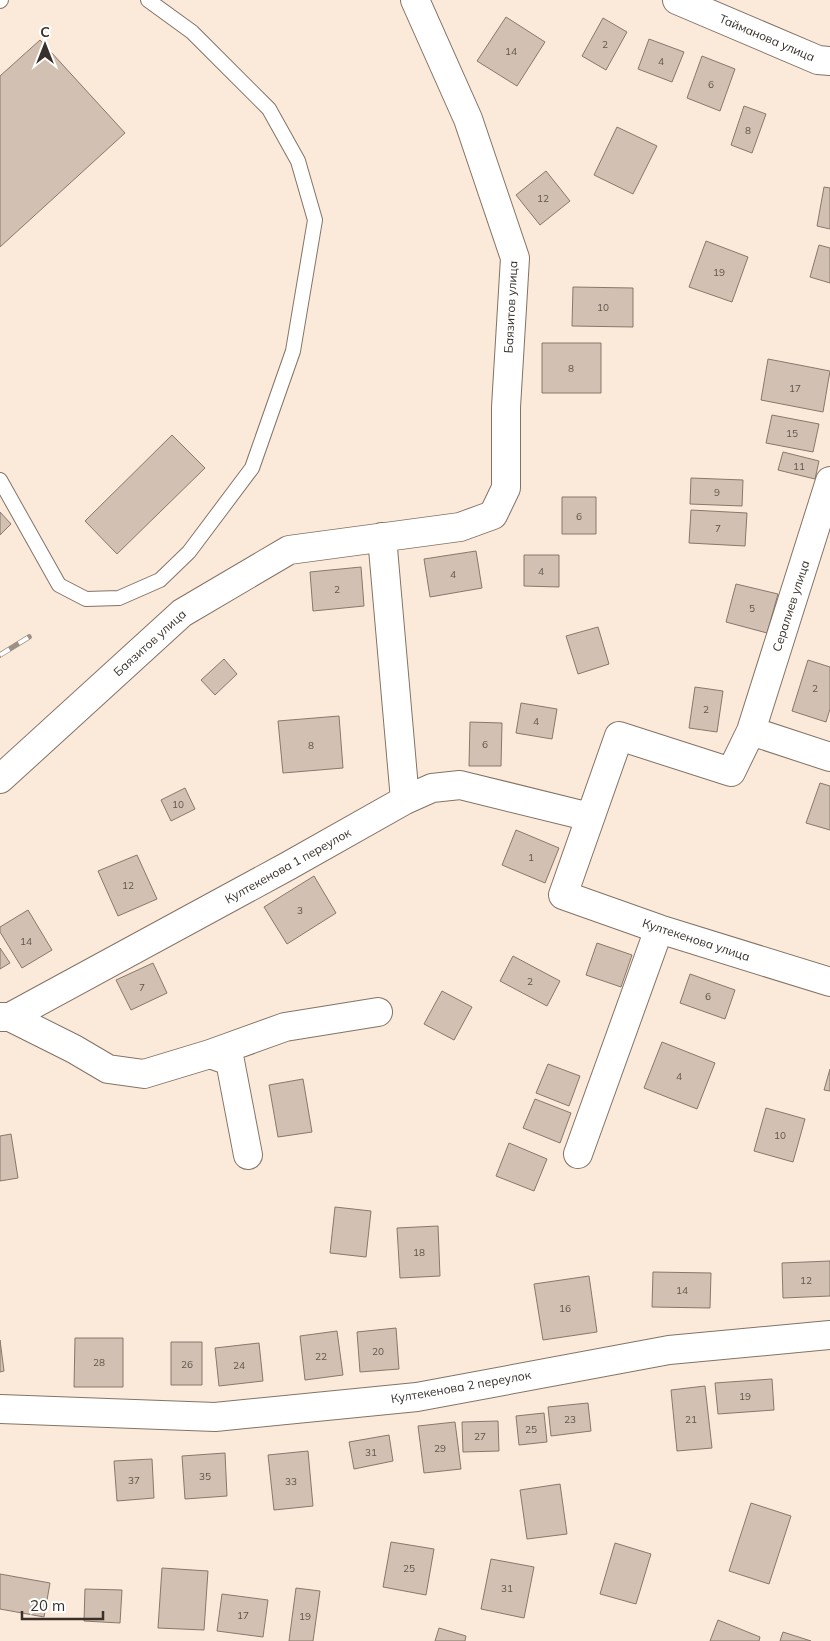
<svg xmlns="http://www.w3.org/2000/svg" width="830" height="1641" font-family="Mulish,sans-serif">
  <style>
    .building { fill: #d2c1b2; stroke: #87786a }
    .lines { fill: none; stroke-linecap: round; stroke-linejoin: round }
    .service-casing { stroke: #837366; stroke-width: 16 }
    .minor-casing { stroke: #837366; stroke-width: 30 }
    .service { stroke: #fff; stroke-width: 14 }
    .minor { stroke: #fff; stroke-width: 28 }
    .rail-casing { stroke: #9d9186; stroke-width: 5.5 }
    .rail { stroke: #fff; stroke-width: 4; stroke-dasharray: 11; stroke-linecap: butt }
    .labels { text-anchor: middle; stroke-width: 4.5; stroke-linejoin: round; paint-order: stroke }
    .number-label { font-size: 10px; fill: #5e554d }
    .street-label { font-size: 12px; fill: #38312b; stroke: #fff }
  </style>
  <rect width="100%" height="100%" fill="#fbeada"/>
  <path class="building" d="M506 17 545 42 517 86 477 61Z
    M603 18 627 32 606 70 582 56Z
    M649 39 684 52 672 82 638 69Z
    M40 40 125 133 0 247V76Z
    M702 56 735 69 720 111 687 98Z
    M744 106 766 114 752 153 731 145Z
    M617 127 657 146 633 194 594 175Z
    M546 171 570 201 540 225 516 195Z
    M824 187 830 188V229L817 226Z
    M706 241 748 257 732 302 689 287Z
    M819 245 830 248V283L810 277Z
    M573 287 633 288V327L572 326Z
    M542 343H601V393H542Z
    M768 359 830 371 823 412 761 400Z
    M772 415 819 424 813 452 766 443Z
    M172 435 205 468 117 554 85 521Z
    M783 452 819 461 815 479 778 470Z
    M691 478 743 480 742 506 690 504Z
    M562 497H596V534H562Z
    M691 510 747 513 745 546 689 543Z
    M0 512 11 524 0 535Z
    M476 551 482 588 430 597 424 559Z
    M524 555H559V587L524 586Z
    M361 567 364 606 313 611 310 572Z
    M736 584 778 594 767 633 726 622Z
    M598 627 609 664 578 674 566 636Z
    M224 659 237 674 215 695 201 680Z
    M808 660 830 667V709L826 722 792 711Z
    M695 687 723 691 717 732 689 728Z
    M521 703 557 709 552 739 516 733Z
    M339 716 343 768 283 773 278 721Z
    M470 722 502 723 501 766H469Z
    M820 783 830 786V830L806 823Z
    M185 788 195 809 171 821 161 800Z
    M516 830 559 848 545 883 502 865Z
    M137 855 157 899 118 916 98 871Z
    M314 876 336 913 287 944 264 907Z
    M28 910 52 950 22 968 0 932V927Z
    M597 943 632 955 621 987 586 975Z
    M0 948 10 963 0 969Z
    M513 956 560 981 547 1006 500 981Z
    M153 963 167 993 131 1010 116 980Z
    M690 974 735 990 725 1019 680 1003Z
    M442 991 472 1007 454 1040 424 1024Z
    M662 1042 715 1063 697 1109 644 1088Z
    M548 1064 580 1076 569 1106 536 1093Z
    M830 1069V1091L824 1090Z
    M303 1079 312 1132 278 1137 269 1085Z
    M535 1099 571 1113 560 1143 523 1128Z
    M766 1108 805 1119 793 1162 754 1151Z
    M11 1134 18 1178 0 1181V1136Z
    M509 1143 547 1159 534 1191 496 1176Z
    M335 1207 371 1211 366 1257 330 1253Z
    M438 1226 440 1276 400 1278 397 1228Z
    M830 1261V1296L783 1298 782 1263Z
    M653 1272 711 1273 710 1308 652 1307Z
    M589 1276 597 1332 543 1340 534 1284Z
    M396 1328 399 1369 360 1372 357 1332Z
    M337 1331 343 1375 305 1380 300 1336Z
    M75 1338H123V1387H74Z
    M0 1340 4 1371 0 1372Z
    M171 1342H202V1385H171Z
    M259 1343 263 1381 219 1386 215 1348Z
    M772 1379 774 1410 718 1414 715 1383Z
    M705 1386 712 1448 677 1451 671 1390Z
    M588 1403 591 1431 551 1436 548 1407Z
    M544 1413 547 1442 519 1445 516 1416Z
    M498 1421 499 1451 463 1452 462 1422Z
    M455 1422 461 1469 424 1473 418 1426Z
    M389 1435 393 1461 354 1469 349 1442Z
    M308 1451 313 1506 274 1510 268 1455Z
    M225 1453 227 1496 185 1499 182 1456Z
    M152 1459 154 1498 117 1501 114 1461Z
    M560 1484 567 1534 527 1539 520 1490Z
    M751 1503 791 1516 769 1584 729 1571Z
    M391 1542 434 1549 426 1595 383 1587Z
    M615 1543 651 1554 636 1604 600 1594Z
    M491 1559 534 1567 524 1618 481 1609Z
    M162 1568 208 1571 204 1630 158 1628Z
    M0 1574 50 1583 44 1617 0 1609Z
    M296 1588 320 1591 313 1641H289Z
    M85 1589 122 1590 120 1623 84 1621Z
    M222 1594 268 1600 263 1637 217 1631Z
    M718 1620 760 1637 759 1641H710Z
    M439 1628 466 1636 465 1641H435Z
    M783 1632 811 1641H780Z"/>
  <g class="lines">
    <defs>
      <path id="service" d="M0 1 1 0
        M0 480 59 585 86 599 119 598 160 580 189 552 252 468 293 351 315 220 298 161 269 109 192 32 148 0"/>
      <path id="minor" d="M677 0 818 60 830 61
        M830 481 751 731 731 772 619 736 563 895 659 929 830 982
        M382 537 405 800
        M751 731 830 757
        M0 779 182 613 289 550 460 527 493 515 506 488V407L515 258 468 119 415 0
        M0 1017H10L288 866 405 800 432 788 460 785 590 817
        M10 1017 74 1049 108 1069 144 1074 210 1054 230 1061 248 1155
        M210 1054 285 1027 378 1012
        M578 1154 659 929
        M0 1409 215 1417 417 1397 669 1350 830 1335"/>
    </defs>
    <use href="#service" class="service-casing"/>
    <use href="#minor" class="minor-casing"/>
    <use href="#service" class="service"/>
    <use href="#minor" class="minor"/>
    <defs>
      <path id="rail" d="M0 655 29 637"/>
    </defs>
    <use href="#rail" class="rail-casing"/>
    <use href="#rail" class="rail"/>
  </g>
  <g class="labels">
    <g class="number-label">
      <text x="605" y="48">2</text>
      <text x="511" y="55">14</text>
      <text x="661" y="65">4</text>
      <text x="711" y="88">6</text>
      <text x="748" y="134">8</text>
      <text x="543" y="202">12</text>
      <text x="719" y="276">19</text>
      <text x="603" y="311">10</text>
      <text x="571" y="372">8</text>
      <text x="795" y="392">17</text>
      <text x="792" y="437">15</text>
      <text x="799" y="470">11</text>
      <text x="717" y="496">9</text>
      <text x="579" y="520">6</text>
      <text x="718" y="532">7</text>
      <text x="541" y="575">4</text>
      <text x="453" y="578">4</text>
      <text x="337" y="593">2</text>
      <text x="752" y="612">5</text>
      <text x="815" y="692">2</text>
      <text x="706" y="713">2</text>
      <text x="536" y="725">4</text>
      <text x="485" y="748">6</text>
      <text x="311" y="749">8</text>
      <text x="178" y="808">10</text>
      <text x="531" y="861">1</text>
      <text x="128" y="889">12</text>
      <text x="300" y="914">3</text>
      <text x="26" y="945">14</text>
      <text x="530" y="985">2</text>
      <text x="142" y="991">7</text>
      <text x="708" y="1000">6</text>
      <text x="679" y="1080">4</text>
      <text x="780" y="1139">10</text>
      <text x="419" y="1256">18</text>
      <text x="806" y="1284">12</text>
      <text x="682" y="1294">14</text>
      <text x="565" y="1312">16</text>
      <text x="378" y="1355">20</text>
      <text x="321" y="1360">22</text>
      <text x="99" y="1366">28</text>
      <text x="187" y="1368">26</text>
      <text x="239" y="1369">24</text>
      <text x="745" y="1400">19</text>
      <text x="570" y="1423">23</text>
      <text x="691" y="1423">21</text>
      <text x="531" y="1433">25</text>
      <text x="480" y="1440">27</text>
      <text x="440" y="1452">29</text>
      <text x="371" y="1456">31</text>
      <text x="205" y="1480">35</text>
      <text x="134" y="1484">37</text>
      <text x="291" y="1485">33</text>
      <text x="409" y="1572">25</text>
      <text x="507" y="1592">31</text>
      <text x="243" y="1619">17</text>
      <text x="305" y="1620">19</text>
    </g>
    <g class="street-label">
      <text transform="translate(767 38) rotate(23)" y="4">Тайманова улица</text>
      <text transform="translate(511 307) rotate(-87)" y="4">Баязитов улица</text>
      <text transform="translate(791 606) rotate(-72)" y="4">Сералиев улица</text>
      <text transform="translate(150 643) rotate(-42)" y="4">Баязитов улица</text>
      <text transform="translate(288 866) rotate(-29)" y="4">Култекенова 1 переулок</text>
      <text transform="translate(696 940) rotate(18)" y="4">Култекенова улица</text>
      <text transform="translate(461 1387) rotate(-10)" y="4">Култекенова 2 переулок</text>
    </g>
  </g>
  <g transform="translate(45 45)" stroke="#ffffff" stroke-width="4" paint-order="stroke">
  <path d="M0-4L9 19L0 12L-9 19Z" fill="#38312b"/>
  <text y="-8" font-size="14" font-weight="bold" text-anchor="middle" fill="#38312b">С</text>
  </g>
  <path d="M22 1611v8h81v-8" fill="none" stroke="#38312b" stroke-width="2.5"/>
  <text x="30" y="1611" font-size="15" fill="#38312b" stroke="#ffffff" stroke-width="4" paint-order="stroke">20 m</text>
</svg>
